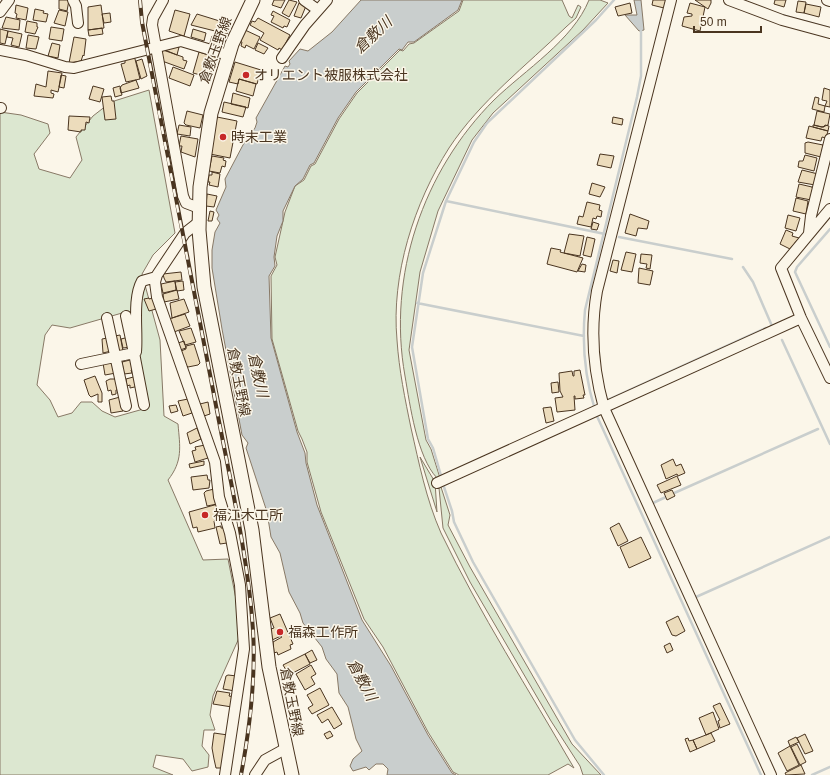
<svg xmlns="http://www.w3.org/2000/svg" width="830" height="775" font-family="Arial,'Noto Sans JP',sans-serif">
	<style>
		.green { fill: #dce7d0; stroke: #887966; fill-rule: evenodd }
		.water { fill: #c9cecd; stroke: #887966 }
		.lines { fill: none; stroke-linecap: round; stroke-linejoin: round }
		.stream { stroke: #c9cecd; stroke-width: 2.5 }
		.building { fill: #ecdcbc; stroke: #4a3520 }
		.minor-casing { stroke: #4a3520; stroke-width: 12 }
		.major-casing { stroke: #4a3520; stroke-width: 15 }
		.minor { stroke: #fbf6e9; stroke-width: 10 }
		.major { stroke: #fbf6e9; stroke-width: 13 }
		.rail-casing { stroke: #4a3520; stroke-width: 4 }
		.rail { stroke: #fbf6e9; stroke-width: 2.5; stroke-dasharray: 8; stroke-linecap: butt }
		.poi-dot { fill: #c62828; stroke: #fbf6e9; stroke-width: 1.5 }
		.labels { text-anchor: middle; stroke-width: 3; stroke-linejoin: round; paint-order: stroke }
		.street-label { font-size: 14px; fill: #4a3520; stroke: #fbf6e9 }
		.poi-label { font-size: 14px; fill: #4a3520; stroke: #fbf6e9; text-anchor: start }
		.water-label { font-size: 15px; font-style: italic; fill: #4a3520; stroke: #fbf6e9 }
	</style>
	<rect width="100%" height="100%" fill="#fbf6e9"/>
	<!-- green -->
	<path class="green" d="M463 0H562L569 16 572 18 578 5 581 7 576 18 566 27C526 66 480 101 449 148 414 203 391 275 397 340 399 370 405 399 411 428 419 463 426 499 441 533 480 614 529 690 574 768L568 764 548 775H459L453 772 428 732 383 647 364 619 321 512 307 462V452L302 439 298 431 272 339 271 276 277 265 275 257 285 212 295 186 304 180 311 166 315 164 339 119 357 93 400 50 403 51 409 44 414 43 459 11Z
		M589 0H600L608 3 583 30 493 113 472 140 438 211 420 272 409 350 426 440 431 449 440 478H437C417 457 410 405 405 376 387 276 423 171 494 100 525 70 573 40 589 0Z
		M149 90 175 233 153 255 142 274 160 340 164 416 178 424C180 447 183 461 168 480L203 560 228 559 236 599 239 638 213 696 210 715 215 730H204L202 746 209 755 208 767 192 771 183 759 156 755 153 767 173 775H0V112L21 115 48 124 50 133 34 154 39 169 70 178 82 160 76 137 93 116 111 102ZM129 311 147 408 115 417 102 411 92 402H81L72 413 58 417 50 400 37 385 45 335 52 325 70 328Z
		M420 457 435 482 437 512Z
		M440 484 450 515 448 525 470 567 572 744 601 775H583L580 766 551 721 470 582 443 528 439 488Z"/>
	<!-- water -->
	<path class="water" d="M361 0H462L458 10 414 42H408L402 50 399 49 356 92 338 118 314 163 310 165 303 179 295 186 283 211V221L277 236 274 257 275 266 269 276 271 338 297 432 305 453 306 463 317 505 362 620 391 666 428 735 452 773 456 775H387L388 769 383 764H376L369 770 366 767 353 771 350 766 353 759 362 751 356 739 348 707 339 693 337 674 326 659 322 647 303 623 300 613 289 592 280 553 271 537 267 512 246 448 248 443 242 435 222 329 212 268V250L215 232 220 223 217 219 219 215 216 210 226 187 225 179 244 143 255 128 257 122 256 118 285 66 288 67 290 64 289 61 300 49 308 51 332 32Z
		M634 0H641L644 30 639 31 625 15H637Z"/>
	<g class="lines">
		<!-- stream -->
		<path class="stream" d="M778 14 830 28
			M446 201 605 234
			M830 229 797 267 795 272 830 347
			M619 237 732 259
			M743 267 753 282 772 326
			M417 303 584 336
			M782 340 830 444
			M608 400 766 328
			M595 410C585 378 582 342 585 310L637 97 641 76V28
			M596 414 761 775
			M442 479 433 448 428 439 412 347 423 273 446 201 474 142 487 123 596 20 614 0
			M443 484 452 511 454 522 473 562 575 740 604 775
			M672 494 818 429
			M653 503 668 496
			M696 597 830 537
			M812 775 830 767"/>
	</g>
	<!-- building -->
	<path class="building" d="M59 0H69L67 11 59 9Z
		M274 0H285L281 8 272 5Z
		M289 0 297 2 289 17 282 13Z
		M653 0H666L664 8 652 5Z
		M695 0H711V3L708 9Z
		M775 0H786L784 7 774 4Z
		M798 1 806 2 804 13 796 12Z
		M299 3 306 6 301 18 294 16Z
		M630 3 632 13 618 16 615 7Z
		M690 3 705 7 700 31 682 26 684 17 692 16V14L687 13Z
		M806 4 821 7 819 17 804 13Z
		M16 5 28 8 26 20 16 18 17 14 15 13Z
		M101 5 104 28 88 30V7Z
		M35 9 44 11 43 13 48 14 46 22 33 20Z
		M59 10 68 12 65 26 54 23Z
		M175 10 190 14 184 36 169 31Z
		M273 11 290 20 287 27 284 26 283 28 271 22 274 16 271 15Z
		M110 13 111 22 104 23 102 14Z
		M197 14 226 23 230 25 227 34 191 25Z
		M6 17 20 20 19 30 2 28Z
		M258 18 290 35 282 50 279 48 278 50 260 40 264 33 250 25 252 21 255 22Z
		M27 21 37 23V27H38L35 34 25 32Z
		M51 27 64 29 62 41 49 39Z
		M102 28 103 34 89 36 88 30Z
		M0 29 8 31 5 44 0 43Z
		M193 29 206 33 204 41 191 37Z
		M245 30 260 37 254 49 246 45 245 48 241 46 242 42 240 41Z
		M8 31 22 34 19 47 11 45 13 38 7 37Z
		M28 35 39 37 36 49 26 48Z
		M212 36 221 39 219 46 210 43Z
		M74 37 86 39 84 56 83 55 81 61 69 63Z
		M52 43 60 45 58 58 48 56Z
		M258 43 268 48 264 54 255 50Z
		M173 45 179 47 177 55 165 50 167 47Z
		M163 50 183 57V60L187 61 184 69 162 61 161 56Z
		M199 52 218 58 213 72 210 71 208 77 193 73Z
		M134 55 140 79 126 82 121 64 125 63V58Z
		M142 59 147 76 141 79 136 61Z
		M235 62 261 70 257 84 239 79 238 84 229 82Z
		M173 67 194 75 190 86 169 78Z
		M48 71 62 73 58 92 51 90V93L54 94 53 98 34 96 36 84 46 87Z
		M61 75 66 76 64 88 59 87Z
		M239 79 256 84 253 96 236 91Z
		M136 80 139 88 121 93 120 88 122 85Z
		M93 86 104 89 100 102 89 99Z
		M120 86 122 95 115 97 113 88Z
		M824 88 830 90V107L825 106 827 101 822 100Z
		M233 93 250 98 248 108 231 104Z
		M111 96 112 101H114L116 119 105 120 102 97Z
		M815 97 819 98 818 104 825 106 824 112 812 109Z
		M224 102 246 107 243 117 222 112Z
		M187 111 203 115 200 128 186 125 184 123Z
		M817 111 830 114 828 125 822 127 814 125Z
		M69 116 90 117 89 123 86 122 85 130H81V132L68 130Z
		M217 117 237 121 230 158 210 154Z
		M613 117 623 119 622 125 612 123Z
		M179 125 191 127 190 136 177 134Z
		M813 125 822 127H824L825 125 829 126 828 131 813 127Z
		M809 126 828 131 826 138 822 137 821 141 806 138Z
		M181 136 198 139 195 157 181 152 182 146H179Z
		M808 142 823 145 821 157 805 153V143Z
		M600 154 614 156 611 168 597 165Z
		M805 155 817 158 814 171 798 167 799 161H803Z
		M212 156 224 158 223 160 226 161 225 167 222 166 220 173 209 171Z
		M802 170 818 174 815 185 798 182Z
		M212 172 220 174 218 187 209 185 210 182H208L209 175H212Z
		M592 183 605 187 600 197 589 194Z
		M799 184 812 187 813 190 811 200 796 197Z
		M207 194 217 196 214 207 206 206Z
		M796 198 808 201 806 214 793 211Z
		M587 202 600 205 599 210 602 211 601 217 597 216 596 219 593 218 591 227 577 224 579 216 583 217Z
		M210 211 214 212 212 221H208Z
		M630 214 649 221 647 229 638 228 636 236 625 233Z
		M788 215 800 218 796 231 785 228Z
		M593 222 599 224 597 230 591 229Z
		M786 230 793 233 792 236 799 238 790 249 780 244Z
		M569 234 584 236 580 256 564 253Z
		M587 237 595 239 591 257 583 255Z
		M551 248 561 250 560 252 583 258 577 272 547 264Z
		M626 252 636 254 632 272 621 270Z
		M641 254 652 255 650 269 646 268 647 264 640 263Z
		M613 260 619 261 617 273 610 271Z
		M582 264 586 265 585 272 578 271Z
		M639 268 653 271 650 285 638 283Z
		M181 272 182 280 166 282 164 278 163 274Z
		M175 281 176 290 163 293 161 284Z
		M183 281 184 290 177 291 175 282Z
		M177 290 179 299 164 302 163 294Z
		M149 298V299L153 298 156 309 149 311 144 299Z
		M184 299 189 312 172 318 170 303Z
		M185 314 190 326 174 332 169 319Z
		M191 328 196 342 185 345 179 331Z
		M120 335 123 351 118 352 115 336Z
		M129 337 131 347 123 348 121 339Z
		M107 338 111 351 103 353 102 339Z
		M184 341 186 348 180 350 178 343Z
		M194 344 200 363 198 365 188 367 184 363 181 351 186 349V346Z
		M134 359 135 369 131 370 132 373 124 374 122 362Z
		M113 361 116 373 105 375 103 363Z
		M580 370 585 395H583L584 398 575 399V396H574L575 410 557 412 555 398 563 397 560 391 559 373 572 371 573 376H574V371Z
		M95 376 102 393V402H98V394L91 397 89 395 84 380Z
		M137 376 139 386 130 388V385L127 386 126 379Z
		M110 379H117L119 389 116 390V394L112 395 111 390 108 391 106 381Z
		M558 382 559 392 552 393 551 383Z
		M120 397 123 411 111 413 109 400Z
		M188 399 192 413 183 416 178 401Z
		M208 402 210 414 204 416 200 404Z
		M176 405 178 411 171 413 169 406Z
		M551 407 554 421 546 423 543 408Z
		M197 428 201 439 190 444 187 433Z
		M205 445 208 458 195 462 192 451 196 450 195 447Z
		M673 459 676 466 681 464 685 473 678 476 677 474 666 479 661 465Z
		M204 461V465L190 468 189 464Z
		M207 475 208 480H210L209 488 193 490 191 477Z
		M677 476 681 485 661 493 657 485Z
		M214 489 217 504 207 506 204 493 206 491Z
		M672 490 675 496 667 500 664 493Z
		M218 504 221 519 214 521 215 528 198 532 197 527 193 528 189 512Z
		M619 523 628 541 618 546 610 528Z
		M221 526V528H224L227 543 220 544 216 527Z
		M641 537 651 558 629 568 620 547Z
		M280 614 293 644 290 645 291 649 278 655 277 652 274 653 273 642 282 637 281 636 272 640 271 629 274 628 270 618Z
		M678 616 685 631 676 636 672 635 666 622Z
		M670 643 673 650 667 653 664 646Z
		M312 650 317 660 310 663 305 654Z
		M305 654 310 664 289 675 283 665Z
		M311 665 316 674 311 677 315 684 305 690 296 674Z
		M228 675 237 676 235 691 223 689 226 676Z
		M320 688 329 705 312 714 308 708 313 705 307 695Z
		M217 691 230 693 229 696 234 697 232 707 213 704Z
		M720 703 730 724 720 728 718 721 720 720 713 706Z
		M332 707 342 724 334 729 328 719 322 723 317 715Z
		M713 712 719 729 706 735 699 718Z
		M330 731 333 736 327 739 324 734Z
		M214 733 228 735 223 768H216L214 759 212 748Z
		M711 733 715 741 697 749 693 740Z
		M805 734 813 751 805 754 797 738Z
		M796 737 799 742 790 746 788 741Z
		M688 738 689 741 693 740 697 749 690 752 685 739Z
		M797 744 806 762 800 765 791 747Z
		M790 746 799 765 787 771 778 753Z
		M801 765 805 774 786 775 785 773Z"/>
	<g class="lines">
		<defs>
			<path id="minor" d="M73 0 76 6 78 23
				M163 0 153 18 152 25 183 196 186 203 199 208
				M304 0 318 10
				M671 0 597 291C590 331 593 369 604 408L771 775
				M729 0 782 20 830 33
				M827 0 830 1
				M0 12 9 0
				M0 50 26 55 65 67 74 68 181 41 228 55
				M282 58 305 25 327 0
				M0 108H1
				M830 209 781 268 801 318 830 378
				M199 222 185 233 157 275 155 282 157 297 215 462 219 497 230 533 240 585 244 649 225 775
				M809 233 811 216 830 139
				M107 318 126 406
				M81 364 134 353 126 316
				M144 405 134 353 136 352C138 331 132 299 142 281L156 277
				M437 483 801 318
				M255 775 265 760 285 749"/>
			<path id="major" d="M253 0 232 44 211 113 200 187 199 230 204 287 252 530 269 667 292 775"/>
		</defs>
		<!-- minor casing -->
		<use href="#minor" class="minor-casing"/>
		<!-- major casing -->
		<use href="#major" class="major-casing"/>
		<!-- minor -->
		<use href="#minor" class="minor"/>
		<!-- major -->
		<use href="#major" class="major"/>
		<defs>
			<path id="rail" d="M140 0 142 22C165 147 190 271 214 395 228 471 248 554 253 630 256 679 250 727 241 775"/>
		</defs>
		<!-- rail casing -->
		<use href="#rail" class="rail-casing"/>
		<!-- rail -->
		<use href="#rail" class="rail"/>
	</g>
	<!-- markers -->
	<g class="poi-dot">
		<circle cx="246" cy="75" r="4"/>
		<circle cx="223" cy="137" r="4"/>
		<circle cx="205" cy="515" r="4"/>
		<circle cx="280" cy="632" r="4"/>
	</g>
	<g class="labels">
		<!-- street labels -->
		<g class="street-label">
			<text transform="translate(215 50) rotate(-70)" y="5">倉敷玉野線</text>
			<text transform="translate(239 382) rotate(79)" y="5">倉敷玉野線</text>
			<text transform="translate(292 702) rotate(79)" y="5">倉敷玉野線</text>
		</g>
		<!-- poi labels -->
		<g class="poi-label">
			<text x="254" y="80">オリエント被服株式会社</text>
			<text x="231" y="142">時末工業</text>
			<text x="213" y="520">福江木工所</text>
			<text x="288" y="637">福森工作所</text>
		</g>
		<!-- water labels -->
		<g class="water-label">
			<text transform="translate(373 35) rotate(-43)" y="5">倉敷川</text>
			<text transform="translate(258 375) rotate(78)" y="5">倉敷川</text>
			<text transform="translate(362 680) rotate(62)" y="5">倉敷川</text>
		</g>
	</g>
	<!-- scale -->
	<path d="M694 26v6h67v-6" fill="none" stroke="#4a3520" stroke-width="2"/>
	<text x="700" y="26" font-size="12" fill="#4a3520" stroke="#fbf6e9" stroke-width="3" paint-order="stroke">50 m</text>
</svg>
